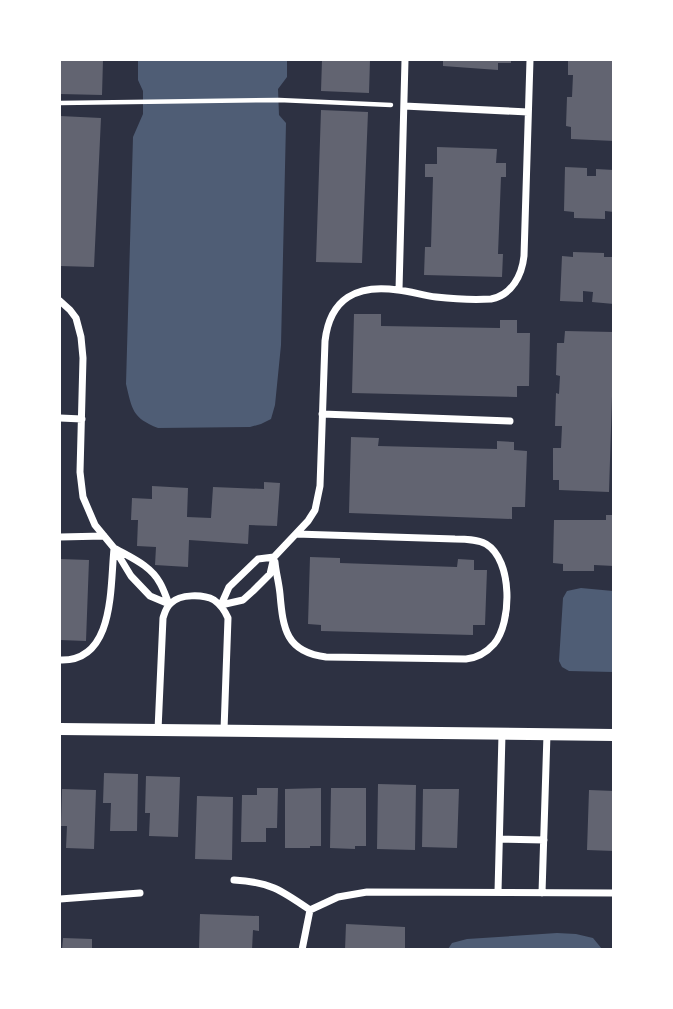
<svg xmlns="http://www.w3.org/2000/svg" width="673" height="1009" font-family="Merriweather,serif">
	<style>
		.water { fill: #4f5d75 }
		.building { fill: #626471 }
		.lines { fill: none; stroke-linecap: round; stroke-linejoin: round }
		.path { stroke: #fff; stroke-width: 4.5 }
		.minor { stroke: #fff; stroke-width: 7 }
		.tertiary { stroke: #fff; stroke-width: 12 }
	</style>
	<rect width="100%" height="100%" fill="#2d3142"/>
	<!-- water -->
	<path class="water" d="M138 60H287V77L278 89 279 115 286 123 281 345 275 405 271 419 261 424 250 427 158 428C132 418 132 409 126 384L133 137 143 114V91L138 80Z
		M581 588 613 591V672L569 671 562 667 559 661 563 598 567 591Z
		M557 933 576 934 593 938 602 949H448L452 943 467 939Z"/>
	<!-- building -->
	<path class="building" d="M60 60H103L102 95 60 94Z
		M322 60H370L369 93 321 91Z
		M443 60H511V63H498V70L443 66Z
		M568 60H614V141L571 139V127L566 126 567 97H572L573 75H568Z
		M321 110 368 112 362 263 316 262Z
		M60 116 101 118 94 267 60 266Z
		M437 147 497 149 496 163H506V177H501L498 254H503L502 277 424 275 425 247H431L433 177H425V164H437Z
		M565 167 587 168V176H596V169L614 170V212L605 211V219L574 218V212L564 211Z
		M573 252 604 253V257H614V304L592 302 593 292 583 291V302L560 301 562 256 573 257Z
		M354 314H381V326L500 328V320H517V333H530L529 386H517V397L352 393Z
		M565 331 614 332 609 492 559 490V480H553V448H561L562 426H555L556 393 559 394 560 376 556 375 557 343H564Z
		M351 437 379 438 378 446 497 449V441L514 442V450L527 451 525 507H512V519L349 513Z
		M264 482 280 483 277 526 249 525 248 544 189 540 188 567 155 565 156 547 137 546 138 520H131L132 498 152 499V486L188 488 187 517 211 518 213 487 264 489Z
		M606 515H614V566L594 565V571H563V564L553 563 554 520H606Z
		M310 557 340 558V563L457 567 458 559 474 560V570H487L485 625H473V635L321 631V625L308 624Z
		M60 559 89 560 86 641 60 640Z
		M104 773 138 774 137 831H110L111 803H103Z
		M146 776 180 777 178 837 149 836 150 813H145Z
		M378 784 416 785 415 850 377 849Z
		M257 788H278L277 828H266V842H241L242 795H257Z
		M321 788V846H310V848H285V789Z
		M331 788H366V846H355V849L330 848Z
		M62 789 96 790 94 849 66 848 67 826H61Z
		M423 789H459L457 848 422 847Z
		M589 790 614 791V851L587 850Z
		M197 796 233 797 232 860 195 859Z
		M200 914 259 916V931L253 930 252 950H199Z
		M346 924 405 927V950H345Z
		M63 938 92 939V950H62Z"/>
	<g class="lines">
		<!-- path -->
		<path class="path" d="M60 103 279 100 391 105"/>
		<!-- minor -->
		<path class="minor" d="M404 106 528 112
			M399 290 405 60
			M60 301 70 310 76 318 81 337 83 358 80 472 83 497 95 525 114 548 131 576 150 596 169 604
			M322 414 510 421
			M60 418 82 419
			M60 537 104 536
			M116 549C132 558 151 566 160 583 164 590 166 597 169 604
			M275 562C276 573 279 583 280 594 283 629 286 652 326 657L466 659C477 658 486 653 494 644 512 623 513 560 486 544 477 539 465 539 455 539L296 534
			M221 605 243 600 253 591 270 574 274 557 308 521 315 510 320 486 325 341C330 298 357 284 398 290 411 291 424 296 436 297 454 299 473 300 491 299 512 295 522 275 524 256L530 60
			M221 605 229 587 258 559 274 557
			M60 660C115 662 110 587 114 549
			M158 730 163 618C165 612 166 607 171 603 180 594 203 594 214 600 221 605 225 611 228 618L224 730
			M500 839 544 840
			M234 880C270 882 281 890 310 910L338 897 367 892 614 893
			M498 892 502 734
			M542 893 547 734
			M60 899 140 893
			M302 950 310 910"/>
		<!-- tertiary -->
		<path class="tertiary" d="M60 729 614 735"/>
	</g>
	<!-- border -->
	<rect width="673" height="1009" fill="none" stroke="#ffffff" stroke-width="122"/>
</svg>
